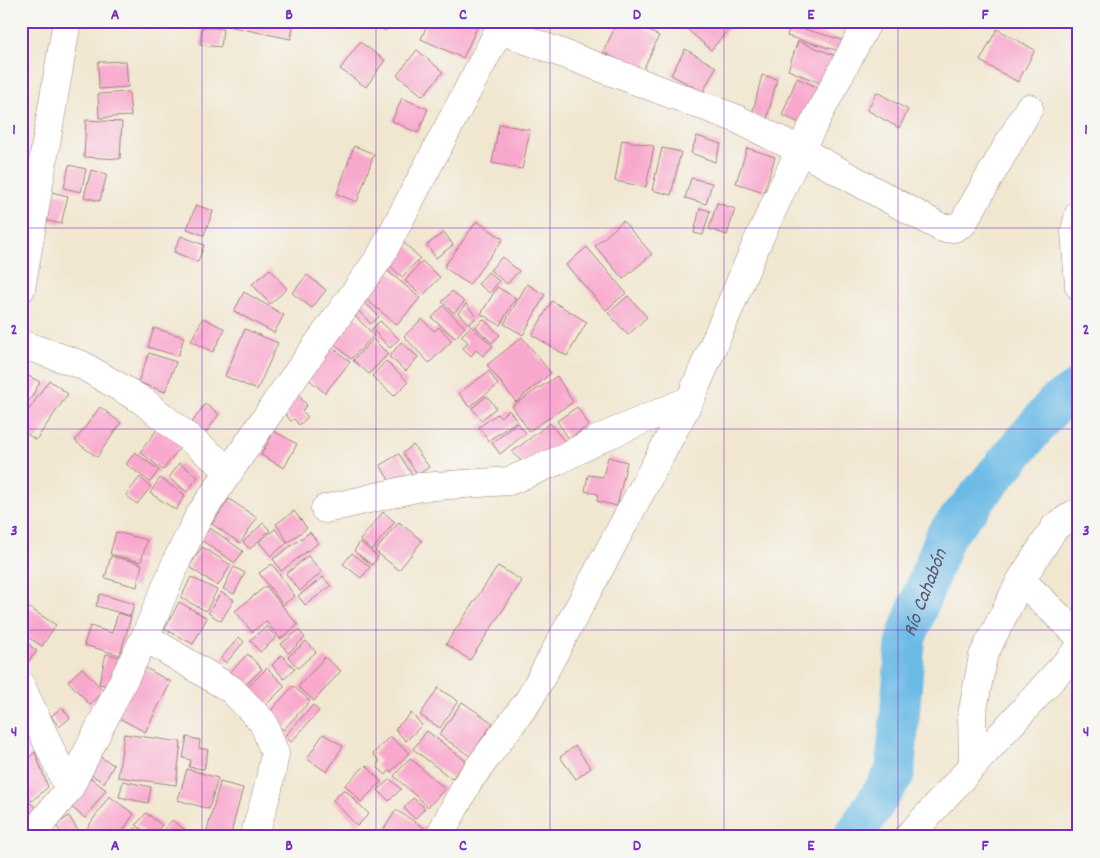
<svg xmlns="http://www.w3.org/2000/svg" width="1100" height="858" font-family="Dekko,sans-serif">
	<style>
		.lines { fill: none; stroke-linecap: round; stroke-linejoin: round }
		.river { stroke: #6bbae6; stroke-width: 40 }
		.building { fill: #f9a8cd }
		.minor-casing { stroke: #9e837e; stroke-width: 29 }
		.minor { stroke: #fff; stroke-width: 28 }
		.grid { fill: none; stroke: #7b2cbf; stroke-width: 1; stroke-opacity: 0.55 }
		.labels { text-anchor: middle; stroke-width: 4; stroke-linejoin: round; paint-order: stroke }
		.water-label { font-size: 20px; font-style: italic; fill: #56556c; stroke: #f6f6f2 }
		.neatline { fill: none; stroke: #7b2cbf; stroke-width: 2 }
		.grid-label { font-size: 16px; text-anchor: middle; font-weight: bold; fill: #7b2cbf }
	</style>
	<rect width="100%" height="100%" fill="#f6f6f2"/>
	<filter id="ink" filterUnits="userSpaceOnUse"><feTurbulence type="fractalNoise" baseFrequency=".02" numOctaves="2"/><feDisplacementMap in="SourceGraphic" scale="10" xChannelSelector="R" yChannelSelector="G"/><feConvolveMatrix kernelMatrix="1 2 1 2 8 2 1 2 1" color-interpolation-filters="sRGB"/></filter>
	<filter id="wash" filterUnits="userSpaceOnUse"><feTurbulence type="fractalNoise" baseFrequency=".0096" numOctaves="4" result="noise"/><feDisplacementMap in="SourceGraphic" scale="20" xChannelSelector="R" yChannelSelector="G"/><feGaussianBlur stdDeviation="1.12" result="paint"/><feColorMatrix in="noise" values="0 0 0 0 0 0 0 0 0 0 0 0 0 0 0 0 0 1.4 0 .05"/><feComposite in="paint" operator="in"/></filter>
	<g filter="url(#wash)">
		<rect width="100%" height="100%" fill="#f1e7d0"/>
		<g class="lines">
			<!-- river -->
			<path class="river" id="s1" d="M853 837 895 773 906 638 945 536 1055 404 1079 388"/>
		</g>
		<g id="blocks">
			<!-- building -->
			<path class="building" d="M203 21H294L291 39Z
				M371 21H392L385 31Z
				M429 21H480L463 58 421 39Z
				M565 21H575L572 26Z
				M618 21H629L659 36 642 72 603 52Z
				M681 21H725L731 26 711 50 680 23Z
				M788 21H800L799 25Z
				M790 25 846 41 843 52 787 36Z
				M202 27 223 29 221 47 200 45Z
				M997 29 1035 50 1018 82 980 61Z
				M798 41 836 56 825 85 788 70Z
				M360 42 385 60 366 87 340 69Z
				M685 49 716 67 703 92 671 75Z
				M417 50 443 72 423 96 397 75Z
				M126 61 128 87 99 89 98 62Z
				M762 75 777 79 767 119 752 115Z
				M797 78 819 88 804 125 782 115Z
				M129 92 131 116 99 118 98 94Z
				M877 92 908 110 899 128 867 110Z
				M402 98 428 109 418 133 392 121Z
				M86 120 122 122 120 159 84 157Z
				M499 124 530 130 522 169 492 163Z
				M697 136 721 144 715 162 691 153Z
				M622 140 654 146 646 187 615 181Z
				M354 146 374 154 357 202 337 194Z
				M662 148 681 152 671 195 652 190Z
				M747 148 775 157 764 192 736 183Z
				M69 165 86 169 81 192 64 188Z
				M91 170 107 174 100 201 84 197Z
				M691 178 712 183 706 204 685 198Z
				M51 192 68 196 61 224 44 220Z
				M717 203 735 209 727 235 709 229Z
				M196 205 213 211 204 235 187 229Z
				M700 208 710 211 703 235 694 233Z
				M477 221 503 239 469 285 444 267Z
				M623 221 652 254 623 279 595 246Z
				M444 232 453 245 436 258 427 245Z
				M181 236 204 245 198 262 174 252Z
				M403 242 420 258 402 277 385 261Z
				M587 247 626 293 606 310 566 265Z
				M502 257 519 271 507 284 490 270Z
				M422 261 440 277 423 296 405 281Z
				M383 267 420 298 397 325 360 294Z
				M270 269 287 289 270 304 252 284Z
				M488 272 499 281 490 293 478 284Z
				M307 275 326 290 312 308 292 293Z
				M527 284 545 295 523 335 504 324Z
				M497 287 516 298 500 325 481 314Z
				M452 291 464 302 454 313 442 302Z
				M244 292 284 315 274 333 234 311Z
				M628 296 647 317 628 335 608 313Z
				M362 299 379 317 371 324 354 306Z
				M552 301 587 322 567 356 532 335Z
				M466 304 477 317 469 324 458 313Z
				M443 306 465 327 455 338 432 318Z
				M355 316 374 335 351 359 331 341Z
				M203 318 225 329 213 352 191 341Z
				M422 319 434 331 439 327 452 341 429 363 404 336Z
				M483 319 500 335 492 343 476 327Z
				M380 321 399 339 390 348 372 329Z
				M471 326 493 346 483 356 476 350 471 356 463 348 468 342 461 336Z
				M154 328 184 337 178 356 148 347Z
				M245 329 278 343 257 390 225 376Z
				M522 337 551 373 516 402 487 365Z
				M373 339 388 354 369 374 353 360Z
				M401 342 418 357 406 371 389 357Z
				M331 346 350 362 325 393 306 377Z
				M149 353 176 362 165 392 138 382Z
				M386 361 408 382 394 396 372 376Z
				M489 371 498 385 469 407 459 393Z
				M21 372 40 382 21 416Z
				M557 376 573 402 529 431 512 406Z
				M49 380 68 394 36 440 21 430V421Z
				M297 394 307 405 302 411 308 417 299 425 294 419 291 421 281 409Z
				M487 396 496 408 481 420 472 408Z
				M205 404 219 414 202 438 188 428Z
				M100 407 121 423 97 457 75 441Z
				M577 407 589 425 569 439 557 421Z
				M509 410 517 421 488 441 479 427 497 414 500 417Z
				M517 423 526 433 500 454 492 443Z
				M550 423 568 446 530 469 512 452Z
				M159 427 182 445 163 470 140 452Z
				M274 431 297 444 284 468 261 455Z
				M413 445 429 467 418 475 403 453Z
				M135 452 159 470 150 482 126 464Z
				M399 454 414 478 395 490 380 465Z
				M608 457 627 462 617 506 597 501 598 494 585 491 588 475 603 477Z
				M179 463 198 477 187 492 169 478Z
				M140 477 151 487 137 504 126 495Z
				M160 478 185 495 176 510 150 493Z
				M229 499 257 518 240 543 212 524Z
				M294 511 307 528 288 542 276 524Z
				M383 512 395 522 372 550 360 540Z
				M399 522 422 541 399 570 375 551Z
				M263 523 270 530 250 549 243 542Z
				M210 528 243 551 235 563 201 540Z
				M275 529 287 543 271 556 259 542Z
				M116 532 147 540 141 562 110 554Z
				M310 532 318 543 281 571 273 559Z
				M360 542 378 557 372 565 354 551Z
				M202 547 231 565 218 586 189 567Z
				M352 553 370 567 361 578 343 564Z
				M111 556 142 564 137 587 105 578Z
				M308 556 322 572 300 591 286 574Z
				M272 564 295 596 283 605 259 573Z
				M498 566 522 581 470 660 446 644Z
				M234 567 245 573 234 594 223 589Z
				M191 577 217 590 206 611 181 598Z
				M323 577 331 586 305 605 298 596Z
				M266 586 298 625 280 639 266 621 252 632 235 611Z
				M221 592 234 600 221 621 208 613Z
				M100 594 134 604 131 616 96 606Z
				M179 602 207 618 193 644 165 629Z
				M28 607 56 625 42 646 21 633V617Z
				M118 613 131 617 120 655 84 645 90 626 112 633Z
				M267 626 276 638 260 652 250 640Z
				M299 630 305 638 288 653 281 644Z
				M239 637 244 642 226 663 221 658Z
				M21 638 37 651 21 670Z
				M306 641 316 652 298 668 288 657Z
				M106 654 120 657 113 687 99 684Z
				M248 654 262 669 241 690 227 675Z
				M282 655 295 669 284 679 272 665Z
				M325 657 341 671 314 701 298 687Z
				M144 667 171 682 145 732 117 717Z
				M82 668 104 691 90 705 68 681Z
				M267 668 285 686 263 708 245 690Z
				M293 686 310 701 283 730 267 715Z
				M438 688 458 701 440 728 420 715Z
				M462 702 493 723 470 756 439 735Z
				M313 705 319 711 291 742 285 736Z
				M62 707 70 718 59 727 51 716Z
				M411 713 422 725 406 741 395 729Z
				M427 731 466 761 452 779 413 749Z
				M124 734 181 742 176 785 118 777Z
				M323 734 343 746 327 772 307 759Z
				M390 736 409 753 391 772 390 770 386 775 376 766 380 761 373 754Z
				M187 737 200 740 199 748 208 750 204 769 189 767 191 760 183 758Z
				M575 746 591 768 576 779 560 757Z
				M35 752 48 787 32 801 21 788V765Z
				M100 757 114 765 104 783 90 774Z
				M410 758 445 789 428 807 394 776Z
				M366 765 381 782 361 802 345 785Z
				M187 769 218 778 209 809 178 800Z
				M91 778 106 790 85 818 70 806Z
				M390 779 401 789 389 801 378 790Z
				M123 781 151 787 148 803 119 797Z
				M220 782 243 788 230 837 207 831Z
				M344 789 369 814 357 826 333 800Z
				M21 794 41 813 31 823 21 814Z
				M109 796 134 814 119 837H97L86 830Z
				M413 798 425 808 415 819 404 808Z
				M396 810 426 829 422 837H379Z
				M146 813 162 825 152 837 136 825Z
				M69 816 82 837H64L56 825Z
				M172 820 189 833 186 837H159Z
				M135 828 146 837H128Z
				M194 832 202 837H191Z"/>
		</g>
	</g>
	<g filter="url(#ink)">
		<use href="#blocks" fill-opacity="0" stroke="#9e837e" stroke-width="1"/>
		<g class="lines">
			<defs>
				<path id="minor" d="M500 30 735 118 800 150 942 228H954L963 223 1029 108
					M1079 214 1075 231 1079 286
					M21 289 67 21
					M21 344 82 365 143 401 230 471
					M325 509 420 487 509 481 557 461 603 437 690 400
					M1021 580 1079 636
					M145 637 232 690 263 722 275 754 268 789 254 837
					M21 686 69 789
					M973 765 972 715 983 656 1021 580 1055 527 1074 514 1079 515
					M30 837 69 789 145 637 178 558 199 516 275 404 380 257 504 21
					M439 837 468 782 529 700 690 400 756 245 800 150 868 21
					M908 837 1079 649"/>
			</defs>
			<!-- minor casing -->
			<use href="#minor" class="minor-casing"/>
			<!-- minor -->
			<use href="#minor" class="minor"/>
		</g>
	</g>
	<!-- grid -->
	<path class="grid" d="M202 21V837M376 21V837M550 21V837M724 21V837M898 21V837M21 228H1079M21 429H1079M21 630H1079"/>
	<g class="labels">
		<!-- water labels -->
		<g class="water-label">
			<text dy="7" stroke="none"><textPath href="#s1" startOffset="261">Río Cahabón</textPath></text>
		</g>
	</g>
	<!-- margin -->
	<rect width="1100" height="858" fill="none" stroke="#f6f6f2" stroke-width="55"/>
	<rect x="28" y="28" width="1044" height="802" class="neatline"/>
	<g class="grid-label">
		<text x="115" y="19">A</text>
		<text x="289" y="19">B</text>
		<text x="463" y="19">C</text>
		<text x="637" y="19">D</text>
		<text x="811" y="19">E</text>
		<text x="985" y="19">F</text>
		<text x="14" y="134">1</text>
		<text x="1086" y="134">1</text>
		<text x="14" y="334">2</text>
		<text x="1086" y="334">2</text>
		<text x="14" y="535">3</text>
		<text x="1086" y="535">3</text>
		<text x="14" y="736">4</text>
		<text x="1086" y="736">4</text>
		<text x="115" y="850">A</text>
		<text x="289" y="850">B</text>
		<text x="463" y="850">C</text>
		<text x="637" y="850">D</text>
		<text x="811" y="850">E</text>
		<text x="985" y="850">F</text>
	</g>
</svg>
